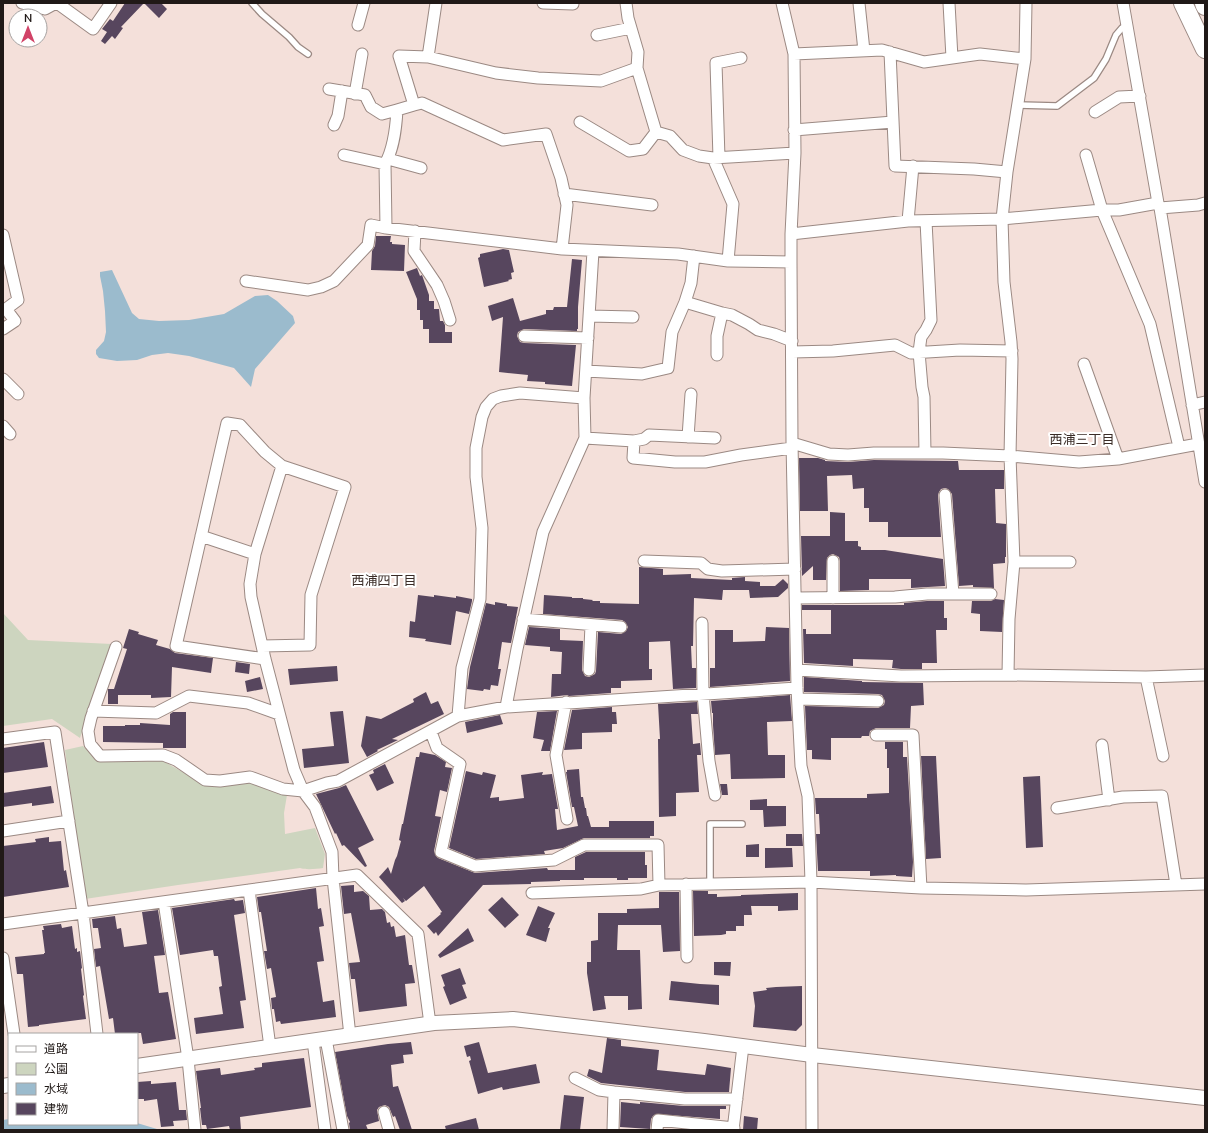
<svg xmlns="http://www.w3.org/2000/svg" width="1208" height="1133" font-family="'Nunito Sans','Noto Sans JP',sans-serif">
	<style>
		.green { fill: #cdd5bf }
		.water { fill: #9bbbcd }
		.building { fill: #57465e }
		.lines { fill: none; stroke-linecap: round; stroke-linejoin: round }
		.service-casing { stroke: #9b8983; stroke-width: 8 }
		.minor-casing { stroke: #9b8983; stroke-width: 13 }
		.tertiary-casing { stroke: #9b8983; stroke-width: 16 }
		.trunk-casing { stroke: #9b8983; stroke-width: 20 }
		.service { stroke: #fff; stroke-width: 5.5 }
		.minor { stroke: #fff; stroke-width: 11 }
		.tertiary { stroke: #fff; stroke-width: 14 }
		.trunk { stroke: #fff; stroke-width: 18 }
		.labels { text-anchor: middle; stroke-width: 4; stroke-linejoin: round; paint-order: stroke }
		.neighbourhood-label { font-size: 13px; fill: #3a2c27; stroke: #fff }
	</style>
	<rect width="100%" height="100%" fill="#f4e0da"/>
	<!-- green -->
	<path class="green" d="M3 613 28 640 112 644 80 738 52 719 3 726Z
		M83 746 98 762 163 761 202 783 250 781 287 795 284 813 285 834 315 828 325 854 323 868C317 869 305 870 300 868L178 885 85 899 65 750Z"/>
	<!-- water -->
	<path class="water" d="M112 270 132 313 139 319 159 321 189 320 224 314 255 296 268 295 277 301 293 316 295 323 255 369 251 387 234 368 189 356 168 353 152 355 137 360 117 361 99 358 96 354V350L104 341 106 332 105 311 103 291 100 276V272Z
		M9 1119V1124L137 1123 157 1129V1130H3V1120Z"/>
	<!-- building -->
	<path class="building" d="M125 3H161L167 9 159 18 144 3 121 27 123 28 115 39 112 36 105 44 101 41 107 32 102 29 110 19 113 21Z
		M376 236H391L390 242H392V244L405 245 404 271 371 270 372 251 375 246Z
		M503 249 509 250 514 272 511 273 512 279 508 280 509 281 484 287 478 258 480 257V254Z
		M572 259 582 260 578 307V329H577V331L524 329 518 332 517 336 520 342 524 343 576 345 572 386 545 384V382L527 381 528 375 499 372 503 317 492 321 488 306 513 298 520 321 546 314V310H553L554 307H567Z
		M417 268 420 276 422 275 429 295V301H434V309H439L440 321H443L445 325V332H452V343H429V329H423V320H420V310H417V299L406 272Z
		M799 458H818L825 460V461L848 462 874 460 958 461 959 470H1004V489H995L996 523 1006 524V557H1005V563L993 564 994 588 973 587V585L959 586 952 494 948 489 945 488 941 489 939 492 938 495 941 537H888V522H869V508H864V488L853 489 852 475 827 476 828 511H800Z
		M830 512 845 513V541H858V546L861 547V550H885L943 559 945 586 911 588V579H869V590L840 591V561L839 557 833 554 830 555 827 558 826 580H813V566L802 576 801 536H830Z
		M639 567 663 569V575L691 574V578L732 580V578L745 577V581L760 582V586H775L783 579 788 584V588L778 597 750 598 749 590H723L722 600 694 598 693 646H691L692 668H696V688L673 689 670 641 649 642V669H652V680L621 681V688H611V693L569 696 567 695 551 697 552 674H561L562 652 550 651V647L525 645 529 627 560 629V640L583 641 582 670 585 676 589 677 595 674 596 671 598 632 621 634 626 631 628 627 625 622 622 620 543 614 544 595 572 597V598H583V599L593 600 592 601H600V603L639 604Z
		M418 595 434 597V595L456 598V596L472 599V601L469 614 456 611 451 645 425 641 426 639 409 637 410 621 415 622Z
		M995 599 1004 600 1002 632 980 631V614L971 613 972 601H991Z
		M927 601H944V618H947V630H936L937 663H922V669H901L892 668 893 660 853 659V666L804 663 803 629H806V634H831V610H802V605H904V603Z
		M495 602 507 604V606L518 607 511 643 502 642 498 669H501L498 686 491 685 490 690 484 689 483 691 467 689 470 667 486 603 495 605Z
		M766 627 789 628 790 681 710 687V668H715V630H733V642L765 641Z
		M129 629 139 632 138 634 158 640 156 645 170 649 175 653 213 658 211 673 172 667 171 697 151 698V695H118V704H108V689H114L127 649 123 648Z
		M236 662 250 664 249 674 235 672Z
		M337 666 338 681 290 685 288 669Z
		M260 677 263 689 247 692 245 681Z
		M804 677 862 681V682L923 683 924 705 911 706 910 728H876L870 731 869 736H862L861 738H831V760L812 759V750H807L805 706 878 708 884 705 885 701 882 695 878 694 804 692Z
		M426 692 431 704 438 701 444 714 392 739 398 740 377 750 378 751 367 757 361 746 366 716 381 719 414 702 413 699Z
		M790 695 792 721 767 722 768 755H785V778L731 779 730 754 715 755 713 725V713H712L711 701Z
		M697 702 698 714H691L693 744 700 743 701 755H697L699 792 676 793V816L659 817 658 739H660L658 704Z
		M612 707V712H616L617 724H612V732L582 733V749L564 750 572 710Z
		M343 711 349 763 304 768 302 749 334 746 330 712Z
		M557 711 550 751H541L544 740 533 738 537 712Z
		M173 712H186V748H163V743L103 742V726H125V725H140V723L170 725V714Z
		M500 715 503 724 467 733 465 722Z
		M44 742 48 767 3 773V748Z
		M885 742H903V757H907L913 862 912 877 896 876V875L870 876V871H818L816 834H820L819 814H816L815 798H867V794L889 793V768H887V749H885Z
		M420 752 435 755 446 762 445 767 452 768 447 792 440 790 435 816 441 817 434 851 436 856 438 858 475 873 547 868 548 870H575V857L586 852H645V865H647V878H628V880H617V878H584V880H560V881L531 882V884L483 885 438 936 436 932 434 934 427 926 441 914 440 913 442 912 424 886 406 901 403 898 405 901 402 903 379 877 388 867 391 874 395 860 397 856 401 841 399 840 402 824H403L416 757H419Z
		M921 756H936L941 858 926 859Z
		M385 764 394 783 377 791 369 775 374 773 373 770Z
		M579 769 581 797H583L585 808H586L587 816H588L591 827H609V821H654V836H650V838H584L563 848 544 851 545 854 476 859 449 848 466 771 482 775 483 772 496 775 490 798 499 797V801L524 798 521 775 543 772 542 775 552 774 558 809H555L557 830 578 826 574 807H572L566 772H567V770Z
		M1040 776 1043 847 1026 848 1023 777Z
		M720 784H727L728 795H722Z
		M346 785 374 840 358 848 367 866 365 867 344 845 342 846 336 833 335 834 316 794 339 788Z
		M51 786 54 803 32 806V803L3 807V793Z
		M767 799V806H786V826L764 827 763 810H750V800Z
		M786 834H802L803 846H786Z
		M49 837V842L61 841 64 871 66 870 69 887 3 897V846L36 842 35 839Z
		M759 844V857H746V845Z
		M765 848H792L793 867 765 868Z
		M354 885V892L363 891 369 896 370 910 382 909 385 912 387 923 390 922 391 927 394 926 396 937 405 935 409 965H412L415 983 405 984 407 1006 359 1012 355 979H351L349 963 360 962 351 913 344 914 341 886Z
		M316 888 318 909 321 908 324 926 319 927 324 961 317 962 323 1002 334 1000 336 1017 281 1024 280 1021 276 1022 274 1009H272L271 998 276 997 271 968 267 969 264 951H267L261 912H259L257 897Z
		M693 891H708V894H717V897L741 896V895L798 893V910L778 911V906H751L752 915H744V926H736V931H726V934L721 935 694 936Z
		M659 892H679L680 951 663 952 661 925H618L617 950H640L642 1009 628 1010V996H604L606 1009 593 1011 587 973V962H591V941L598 940V913H627V909L659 908Z
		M502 897 519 915 505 928 488 910Z
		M234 899 235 901 243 900 245 913 234 915 246 1000 240 1001 244 1028 196 1034 194 1018 223 1014 219 987 222 986 218 956H214L213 950 180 955 172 908Z
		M538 906 555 913 548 928H550L546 942 526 935Z
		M158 910 165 955 154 956 159 993 168 992 176 1039 143 1044 141 1033 115 1034 113 1018 109 1019 100 966 96 967 94 949 101 948 98 928H93L92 919 115 916 117 929 121 928 124 947 147 944 142 912Z
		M61 924 62 928 72 926 75 949 77 948V952L80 951 82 968 81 969 84 995 83 996 86 1019 39 1025V1026L28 1027 23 974H17L15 957 44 954V953H45L42 930H44L43 926Z
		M468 928 474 941 440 958 438 955Z
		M714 962H731L730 976 714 975Z
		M460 968 466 984 462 985 467 998 450 1005 443 987 445 986 441 975Z
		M671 981 700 984 719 985V1005L669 1000Z
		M802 986V1025L796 1031 753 1027 755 1006 753 992 767 990 766 988 776 987Z
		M607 1038 621 1040V1046L659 1050 657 1070 705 1075 707 1064 731 1068 729 1092H685L601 1083 587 1076 589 1069 602 1073Z
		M411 1042 413 1054 403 1055 404 1063 391 1065 393 1087 398 1086 412 1130H400L395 1116 393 1117 389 1107 385 1105 379 1107 377 1110 379 1121 366 1125 368 1130H350L349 1123 350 1122 347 1116 335 1052 388 1044Z
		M479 1042 488 1073 536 1064 540 1083 503 1090 502 1087 478 1094 469 1061 471 1060 470 1056 467 1057 464 1046Z
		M304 1058 311 1107 240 1117 241 1130H230L229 1126 207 1129 206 1125H202L200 1108H201L196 1071 220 1068 221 1075 255 1070 254 1068 262 1067V1063Z
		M151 1081V1084L176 1082 179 1110H186L187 1120 173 1121 174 1126 161 1127 157 1099 144 1101V1099H137V1082Z
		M564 1095 584 1097 580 1130H560Z
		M621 1102 640 1104V1102L684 1106H726V1109H720V1119L656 1114 653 1116 651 1119 650 1129 620 1127Z
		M744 1116 758 1118 757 1130H743Z
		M476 1118 479 1130H446L445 1126Z"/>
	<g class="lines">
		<defs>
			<path id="service" d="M252 3 262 14 289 37 298 47 308 54
				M1018 105 1057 106 1094 78 1106 59 1116 35 1122 28 1127 25
				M710 884V824H742"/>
			<path id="minor" d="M22 3 45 9 56 3
				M57 3 93 29 111 3
				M543 3 573 4V3
				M626 3 628 18 638 52 637 68
				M782 3 794 54 795 153 791 234V262L792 443 797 688 801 766 808 796 811 882 812 1130
				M859 3 864 51
				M949 3 952 58
				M1123 3 1158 203 1160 208 1205 482
				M358 25 364 3
				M597 35 631 28
				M890 52 895 166 974 169 1007 172
				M794 54 882 50 924 62 980 54 1025 59
				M428 57 436 3
				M329 89 365 95 371 107 382 114 397 110
				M355 94 362 54
				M1095 112 1119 97 1140 96
				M580 122 629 151 643 149 656 132
				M334 125 338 116 342 91
				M794 130 893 122
				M344 155 385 164
				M1086 155 1102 210 1150 324 1179 447
				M713 158 733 204 728 261
				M719 158 716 63 741 58
				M388 159 421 168
				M564 194 652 205
				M1160 208 1198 205 1205 203
				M908 221 913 166
				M386 228 385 164C394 148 396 128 397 110L414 105
				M415 231 414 251 437 285 444 301 450 320
				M791 234 908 221 1002 219 1102 210H1119L1158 203
				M3 235 18 300 6 309 15 321 3 329
				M562 249 567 205 561 178 546 134 503 140 422 103 414 105 399 56 428 57 496 73 538 78 601 81 637 68 656 132 670 136 683 150 699 156 713 158 795 153
				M246 281 308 290 321 287 334 281 368 245 371 225 386 228 562 249 678 254 728 261 791 262
				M685 302 722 313
				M589 316 633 317
				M524 336 588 338
				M792 352 833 351 895 345 911 353 960 350 1012 351
				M717 355V336L722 313 732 315 749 324 758 330 774 334 792 341
				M1084 364 1118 459
				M586 371 642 374 668 368 672 332 685 302 691 283 694 256
				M3 379 18 394
				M1192 405 1205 402
				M3 426 10 434
				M688 437 691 394
				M585 438 634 441 633 458 675 462H705L741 455 792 448
				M634 441 644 439 649 435 715 438
				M792 443 829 454 848 455 874 453H943L1010 456 1079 462 1118 459 1198 444
				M925 453 924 397 922 387 919 352 921 337 926 330 931 320 926 221
				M945 495 953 594
				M201 536 255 554
				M644 561 701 563 708 569 722 571 795 569
				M1014 562H1070
				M796 598 895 597 927 594H991
				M833 598V561
				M523 619 621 627
				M702 623 703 694 709 761 715 795
				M262 646 310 645 311 595 345 487 282 466 265 452 240 425 227 423 176 646 265 659
				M116 647 91 718 88 731 90 744 100 756 163 755 176 760 205 780 220 781 250 777 283 789 303 791 294 770 265 659 251 597 250 584 255 554 282 466
				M589 670 591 625
				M797 670 901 676 1008 675 1146 677 1205 675
				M1008 675 1009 619 1014 562 1010 456 1012 359 1011 342 1004 282 1002 219 1007 172 1025 59 1026 3
				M1146 677 1163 756
				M798 699 878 701
				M566 702 556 755 567 819
				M506 707 517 649 543 532 585 438 584 398
				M93 711 156 713 189 696 248 703 279 714
				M458 716 462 668 480 599 482 528 476 477V448L482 417 486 407 493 399 501 396 520 393 584 398 593 251
				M431 732 437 748 460 764 441 852 475 866 554 860 584 845H658L659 885
				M876 735H913L921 888
				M3 739 55 732 83 913 97 1034
				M1102 745 1109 800
				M1057 808 1123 797 1162 796 1176 885
				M3 831 69 821
				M686 884 687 957
				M249 890 270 1047
				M532 893 641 889 659 885 811 882 921 888 1026 890 1205 884
				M164 902 188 1059 195 1130
				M3 924 357 875 418 934 430 1024
				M3 958 14 1034
				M350 1036 333 878 332 852 315 807 303 791 327 783 338 781 458 716 506 707 797 688
				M326 1039 343 1130
				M313 1041 325 1130
				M575 1078 599 1090 614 1092 685 1099H737
				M384 1112 389 1130
				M613 1130 614 1092
				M657 1130 658 1120 734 1128
				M733 1130 743 1046"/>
			<path id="tertiary" d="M137 1066 434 1023 513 1019 704 1041 812 1055 1205 1098
				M3 1086 9 1085"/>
			<path id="trunk" d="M1183 3 1205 49
				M1204 3 1205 6"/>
		</defs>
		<!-- service casing -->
		<use href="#service" class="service-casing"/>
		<!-- minor casing -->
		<use href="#minor" class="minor-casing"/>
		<!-- tertiary casing -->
		<use href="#tertiary" class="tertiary-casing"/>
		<!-- trunk casing -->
		<use href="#trunk" class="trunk-casing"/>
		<!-- service -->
		<use href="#service" class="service"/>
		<!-- minor -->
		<use href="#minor" class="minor"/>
		<!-- tertiary -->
		<use href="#tertiary" class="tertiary"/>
		<!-- trunk -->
		<use href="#trunk" class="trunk"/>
	</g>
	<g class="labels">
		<!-- neighbourhood labels -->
		<g class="neighbourhood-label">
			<text x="1082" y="444">西浦三丁目</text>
			<text x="384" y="585">西浦四丁目</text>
		</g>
	</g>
	<!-- border -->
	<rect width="1208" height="1133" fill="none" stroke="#201917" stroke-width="8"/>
	<!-- legend -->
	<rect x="8" y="1033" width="130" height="92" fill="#ffffff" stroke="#a6a3a2"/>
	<rect x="16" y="1046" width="20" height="6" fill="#ffffff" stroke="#a6a3a2"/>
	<text x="44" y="1053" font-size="12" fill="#201917">道路</text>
	<rect x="16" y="1063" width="20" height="12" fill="#cdd5bf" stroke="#a6a3a2"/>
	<text x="44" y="1073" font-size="12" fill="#201917">公園</text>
	<rect x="16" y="1083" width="20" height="12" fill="#9bbbcd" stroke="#a6a3a2"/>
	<text x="44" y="1093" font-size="12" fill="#201917">水域</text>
	<rect x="16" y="1103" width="20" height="12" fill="#57465e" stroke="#a6a3a2"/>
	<text x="44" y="1113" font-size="12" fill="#201917">建物</text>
	<!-- north arrow -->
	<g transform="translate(28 28)"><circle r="19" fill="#ffffff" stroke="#a6a3a2"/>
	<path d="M0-3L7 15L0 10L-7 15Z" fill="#d14267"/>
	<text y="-6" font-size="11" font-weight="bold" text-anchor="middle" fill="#201917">N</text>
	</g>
</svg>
